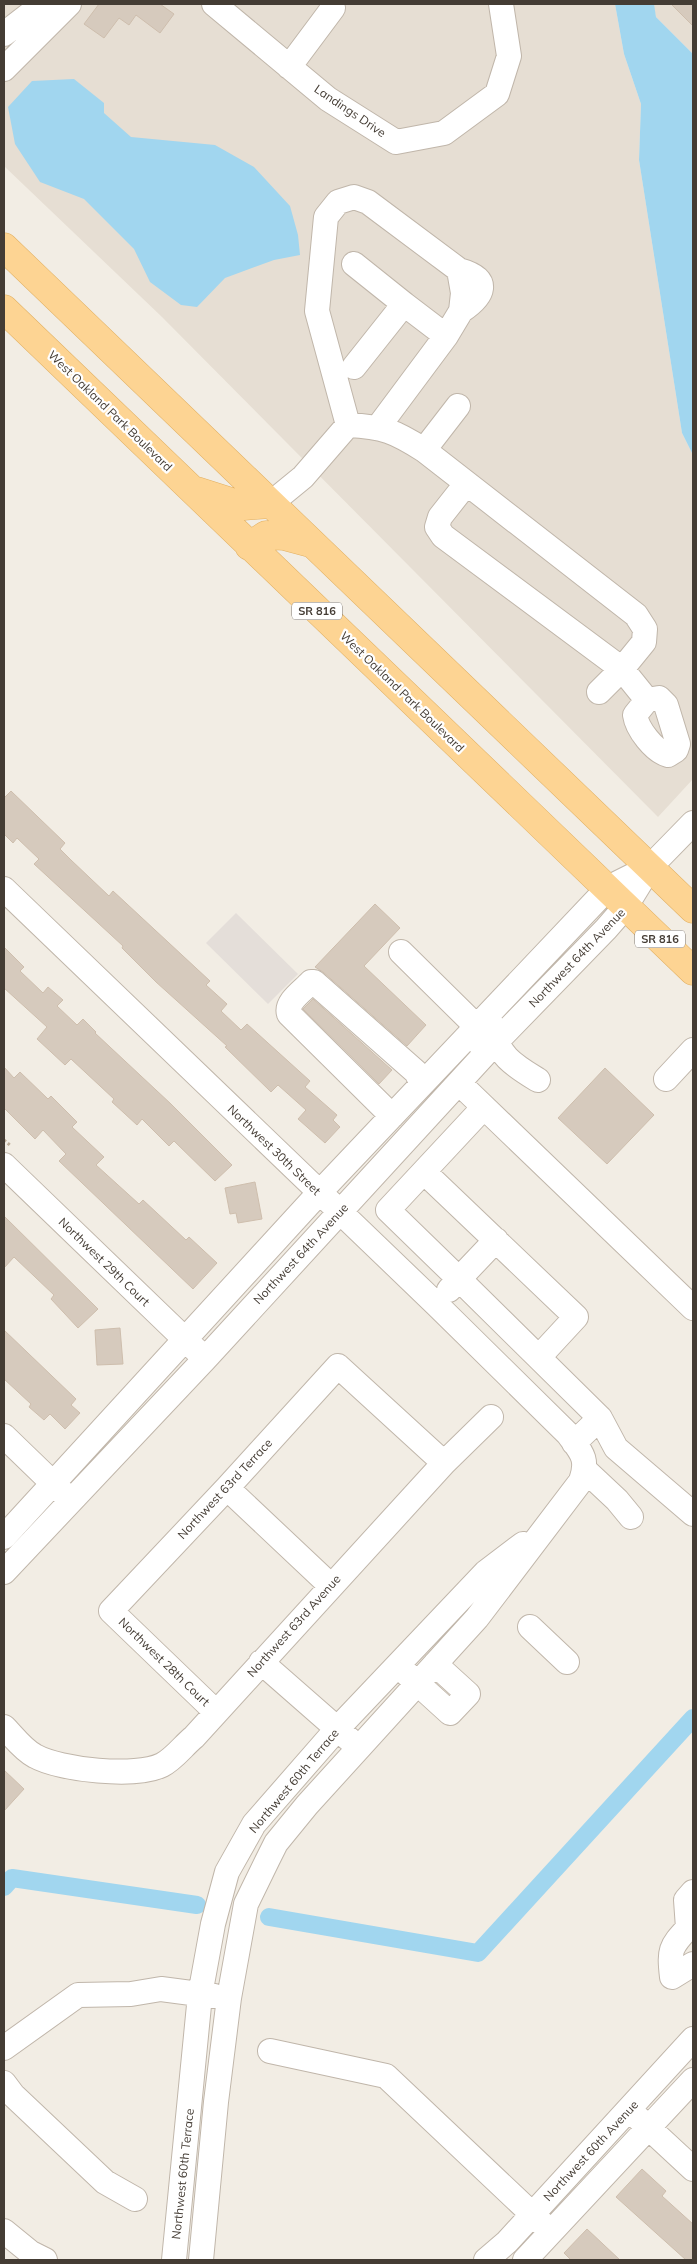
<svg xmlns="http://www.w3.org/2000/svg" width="697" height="2264" font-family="Mulish,sans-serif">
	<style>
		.residential { fill: #e6ded3 }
		.industrial { fill: #e4ded9 }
		.water { fill: #a1d6ef }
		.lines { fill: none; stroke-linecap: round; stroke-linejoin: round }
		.canal { stroke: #a1d6ef; stroke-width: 18 }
		.building { fill: #d6cabd; stroke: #cebead }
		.minor-casing { stroke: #c0b6aa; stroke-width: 26 }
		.major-casing { stroke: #e1b063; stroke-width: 29 }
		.path { stroke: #bfae99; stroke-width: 3; stroke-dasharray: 2.5 2.5; stroke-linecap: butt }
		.minor { stroke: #fff; stroke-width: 24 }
		.major { stroke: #fdd493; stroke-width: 28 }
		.labels { text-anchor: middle; stroke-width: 4.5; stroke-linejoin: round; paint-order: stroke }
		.shield { fill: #fff; stroke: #7c7671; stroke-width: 1 }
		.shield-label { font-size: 11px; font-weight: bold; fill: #443c34 }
		.street-label { font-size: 12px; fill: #443c34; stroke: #fff }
	</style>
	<rect width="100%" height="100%" fill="#f2ede4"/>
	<!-- residential -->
	<path class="residential" d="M4 4H615L624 54 641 104 639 160 682 433 693 455V779L658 817 162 317 4 166Z
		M653 4H693V54L656 17Z"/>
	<!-- industrial -->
	<path class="industrial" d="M236 913 298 974 268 1004 206 943Z"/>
	<!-- water -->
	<path class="water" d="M615 4H654L656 17 693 54V455L682 433 639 160 641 104 624 54Z
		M74 79 104 103V113L131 137 215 145 254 167 290 206 298 235 300 255 274 260 225 278 197 307 181 305 150 282 134 249 84 199 40 182 15 144 8 107 32 81Z"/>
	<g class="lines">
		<!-- canal -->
		<path class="canal" d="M4 1887 12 1878 197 1905
			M269 1917 478 1953 693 1718"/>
	</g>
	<!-- building -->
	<path class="building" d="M99 4H160L174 14 160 33 136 15 129 25 119 18 104 38 84 24Z
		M671 4H693V26Z
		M11 791 65 843 60 849 71 860 109 896 113 891 210 981 206 985 227 1004 221 1011 241 1030 247 1024 310 1081 305 1087 337 1115 333 1120 340 1127 325 1143 298 1119 306 1110 278 1085 271 1092 225 1047 227 1046 156 982 122 948 123 946 34 864 39 859 17 838 13 843 4 834V798Z
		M375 904 400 928 364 966 426 1025 407 1046 323 972 315 967Z
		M4 947 24 967 20 971 43 993 48 987 63 1000 57 1006 77 1025 83 1019 96 1032 95 1033 171 1104 232 1165 215 1181 174 1141 169 1146 142 1119 137 1125 112 1102 114 1099 71 1059 65 1065 37 1039 47 1027 4 988Z
		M313 999 392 1070 379 1084 303 1009Z
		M4 1067 14 1078 20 1072 48 1099 51 1096 77 1122 72 1127 104 1157 96 1165 139 1204 143 1200 186 1240 189 1237 217 1263 193 1289 59 1161 66 1154 43 1130 35 1139 4 1108Z
		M605 1068 654 1115 607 1164 558 1118Z
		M255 1182 262 1219 238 1223 236 1213 230 1214 225 1188Z
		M4 1216 98 1309 78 1328 51 1299 54 1295 14 1257 4 1268Z
		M120 1328 123 1364 97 1365 95 1330Z
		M4 1330 76 1399 71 1405 80 1413 65 1429 50 1414 44 1420 29 1407 31 1404 4 1379Z
		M4 1770 24 1789 4 1811Z
		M642 2169 666 2191 662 2196 693 2224V2260H686L616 2197Z
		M587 2229 620 2260H571L564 2253Z"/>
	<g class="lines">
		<defs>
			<path id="minor" d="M214 4 328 99 396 142 444 133 497 94 509 56 501 4
				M4 34 43 4
				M289 67 333 8
				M4 69 69 4
				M354 264 404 304 354 367
				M459 270C492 279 484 296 461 311
				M404 304 446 336
				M348 425 317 311 326 217 338 202 354 197 368 202 459 270 463 293 461 311 446 336 379 426
				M424 450 458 406
				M270 504 303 477 348 425C384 427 394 431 424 450L636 615 645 629 644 642 622 669 443 536 437 527 440 517 466 484
				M599 692 622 669 647 700 635 715C637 729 654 751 668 755L676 750 678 744 666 705 659 698 647 700
				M4 889 436 1304 568 1434C581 1452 589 1458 581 1481L477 1618 307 1805 276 1843 268 1859 246 1904 229 1998 216 2102 201 2260
				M401 952 477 1027 479 1043
				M495 1028C495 1055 517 1067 538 1080
				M666 1079 693 1050
				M459 1083 693 1308
				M392 1116 289 1014C285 1002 304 990 311 982H314L416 1072 422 1084
				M4 1165 196 1350
				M424 1172 576 1317 539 1357
				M496 1240 459 1279 600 1418 574 1443
				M449 1290 459 1279 388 1210 484 1107
				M600 1418 616 1448 693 1514
				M4 1436 64 1494
				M585 1470 617 1500 631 1517
				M227 1488 331 1586
				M4 1537 319 1193 608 888 650 867
				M4 1572 205 1359 497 1041 606 929 626 906 650 867 693 823
				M530 1627 567 1662
				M261 1662 350 1740
				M406 1673 450 1713 468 1694 435 1664
				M216 1712 111 1611 227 1488 338 1366 444 1463
				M4 1727C13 1736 23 1750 35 1756 60 1770 136 1778 162 1765 174 1759 184 1745 194 1737L444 1463 491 1417
				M693 1892 686 1900 688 1928C670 1947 669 1950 672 1977L693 1964
				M4 2048 78 1995 131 1994 161 1989 214 1996
				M270 2051 386 2076 550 2231
				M4 2083 13 2095 105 2182 135 2199
				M637 2117 693 2169
				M4 2231 31 2253 45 2260
				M174 2260 200 1995 213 1924 227 1872 254 1824 337 1729 486 1572 523 1544
				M486 2260 507 2242 693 2039
				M525 2260 693 2080"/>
			<path id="major" d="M4 247 693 909
				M4 309 693 971
				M197 491 244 506 270 504
				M249 546 266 535 284 536 310 543"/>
		</defs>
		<!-- minor casing -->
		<use href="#minor" class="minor-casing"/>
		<!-- major casing -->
		<use href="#major" class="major-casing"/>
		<!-- path -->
		<path class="path" d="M4 1140 11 1146"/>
		<!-- minor -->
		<use href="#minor" class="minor"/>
		<!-- major -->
		<use href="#major" class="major"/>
	</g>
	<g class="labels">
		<!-- shield labels -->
		<g class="shield">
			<rect x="292" y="602.5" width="50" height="17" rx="4"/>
			<rect x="635" y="930.5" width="50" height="17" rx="4"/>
		</g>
		<g class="shield-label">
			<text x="317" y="615">SR 816</text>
			<text x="660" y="943">SR 816</text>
		</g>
		<!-- street labels -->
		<g class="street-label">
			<text transform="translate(350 111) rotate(34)" y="4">Landings Drive</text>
			<text transform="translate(110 411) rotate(44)" y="4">West Oakland Park Boulevard</text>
			<text transform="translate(402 692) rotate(44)" y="4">West Oakland Park Boulevard</text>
			<text transform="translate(577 958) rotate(-46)" y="4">Northwest 64th Avenue</text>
			<text transform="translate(274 1150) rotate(44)" y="4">Northwest 30th Street</text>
			<text transform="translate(301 1254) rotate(-47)" y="4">Northwest 64th Avenue</text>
			<text transform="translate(104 1262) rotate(44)" y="4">Northwest 29th Court</text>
			<text transform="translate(225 1489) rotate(-47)" y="4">Northwest 63rd Terrace</text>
			<text transform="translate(294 1626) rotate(-48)" y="4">Northwest 63rd Avenue</text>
			<text transform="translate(164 1662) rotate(44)" y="4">Northwest 28th Court</text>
			<text transform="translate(294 1781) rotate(-50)" y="4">Northwest 60th Terrace</text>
			<text transform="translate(591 2151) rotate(-47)" y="4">Northwest 60th Avenue</text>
			<text transform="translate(183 2174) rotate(-84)" y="4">Northwest 60th Terrace</text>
		</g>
	</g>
	<!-- border -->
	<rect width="697" height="2264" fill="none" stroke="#443c34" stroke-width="10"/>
</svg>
